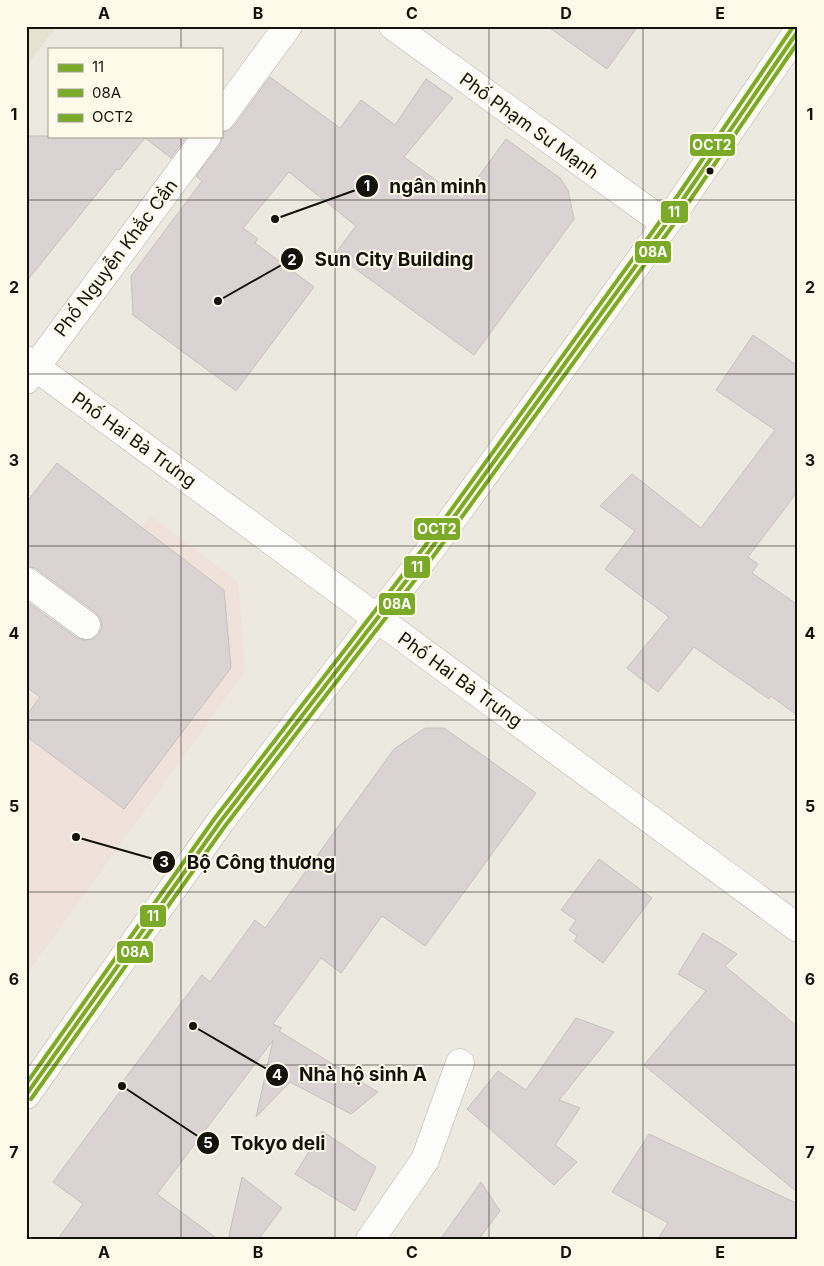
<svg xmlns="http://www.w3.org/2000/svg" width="824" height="1266" font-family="Inter,sans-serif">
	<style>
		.commercial { fill: #f0e1da }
		.built { fill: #e5e2d0 }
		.building { fill: #dbd2d3; stroke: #c6c2c0 }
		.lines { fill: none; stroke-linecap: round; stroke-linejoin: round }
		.minor-casing { stroke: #b7b6b0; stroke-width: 29 }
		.major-casing { stroke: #b7b6b0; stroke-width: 29 }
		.minor { stroke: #fcfcfa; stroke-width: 28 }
		.major { stroke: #fcfcfa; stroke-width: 28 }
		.bus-1-casing { stroke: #fdfae9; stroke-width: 8 }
		.bus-2-casing { stroke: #fdfae9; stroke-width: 8 }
		.bus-3-casing { stroke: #fdfae9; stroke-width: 8 }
		.bus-1 { stroke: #7aaa28; stroke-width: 4 }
		.bus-2 { stroke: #7aaa28; stroke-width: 4 }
		.bus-3 { stroke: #7aaa28; stroke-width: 4 }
		.grid { fill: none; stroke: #13120c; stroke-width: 1; stroke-opacity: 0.55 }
		.bus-dot { fill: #13120c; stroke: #fdfae9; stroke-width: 2 }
		.labels { text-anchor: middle; stroke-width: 4; stroke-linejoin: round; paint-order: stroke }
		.street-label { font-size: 18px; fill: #13120c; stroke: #fdfae9 }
		.leader { fill: none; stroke: #13120c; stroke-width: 2 }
		.callout-dot { fill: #13120c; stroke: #fdfae9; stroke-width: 2 }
		.mark-label { font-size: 15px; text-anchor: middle; font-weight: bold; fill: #fff }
		.callout-label { font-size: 19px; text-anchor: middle; font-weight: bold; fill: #13120c; stroke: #fdfae9; stroke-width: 4; stroke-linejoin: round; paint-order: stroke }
		.line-badge { stroke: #fdfae9; stroke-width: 2 }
		.badge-label { font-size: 14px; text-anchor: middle; font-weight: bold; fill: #fff }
		.neatline { fill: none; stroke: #13120c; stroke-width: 2 }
		.grid-label { font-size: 16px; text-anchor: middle; font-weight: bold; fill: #13120c }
	</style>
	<rect width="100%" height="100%" fill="#ebe9e0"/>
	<!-- commercial -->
	<path class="commercial" d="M151 516 238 582 245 671 26 975V691L38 700 97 622 80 608Z"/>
	<!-- built -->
	<path class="built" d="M26 26H57L26 66Z"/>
	<!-- building -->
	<path class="building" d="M547 26H638L607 69Z
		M270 77 340 128 361 100 395 125 426 79 453 98 404 157 462 199 506 139 560 178 568 190 574 219 474 355 335 254 356 226 289 172 243 228 258 239 255 243 314 287 236 391 133 315 131 276 202 181 196 176 220 145 222 138V132L228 131 234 126Z
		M26 136H187L171 158 145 138 119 170 117 169 26 282Z
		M753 335 798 366V491L748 557 758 564 752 573 798 605V716L771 696 769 699 694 647 658 692 627 668 669 617 605 569 635 531 600 506 632 474 701 528 775 430 716 390Z
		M57 463 224 590 231 668 124 809 26 736V716L40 697 26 687V601L77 638 84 640 93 639 99 634 102 626 100 618 95 612 35 568 26 566V503Z
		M425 728H444L536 793 425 946 382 916 341 973 321 958 273 1024 282 1028 279 1031 378 1092 351 1114 290 1082 256 1117 273 1040 157 1194 219 1240H57L83 1204 53 1182 121 1090 118 1088 202 975 210 982 255 920 265 928 394 749Z
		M599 859 652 898 603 963 574 941 577 936 569 930 576 920 561 910Z
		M703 933 737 954 725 966 798 1027V1193L644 1065 706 991 678 974Z
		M576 1018 614 1032 559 1100 580 1108 555 1145 577 1162 554 1185 467 1109 498 1071 526 1090Z
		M322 1131 376 1167 355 1211 295 1174Z
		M649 1134 798 1204V1240H657L668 1223 612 1192Z
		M242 1177 282 1208 258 1240H228Z
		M481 1182 500 1211 478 1240H440Z"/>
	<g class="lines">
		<defs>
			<path id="minor" d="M393 26 666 224
				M221 117 288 26
				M26 380 207 136
				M26 581 86 625
				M26 1095 220 822 430 550 666 224 798 31
				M370 1240 425 1160 460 1063"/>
			<path id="major" d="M26 360 798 928"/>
		</defs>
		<!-- minor casing -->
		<use href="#minor" class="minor-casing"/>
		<!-- major casing -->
		<use href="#major" class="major-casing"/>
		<!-- minor -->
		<use href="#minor" class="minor"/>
		<!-- major -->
		<use href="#major" class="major"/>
		<defs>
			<path id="bus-1" d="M26 1095 220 822 430 550 666 224 798 31"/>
			<path id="bus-2" d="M31 1099 225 826 435 554 671 228 798 42"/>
			<path id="bus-3" d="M26 1084 215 818 425 546 661 220 793 27"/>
		</defs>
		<!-- bus-1 casing -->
		<use href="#bus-1" class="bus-1-casing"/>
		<!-- bus-2 casing -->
		<use href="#bus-2" class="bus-2-casing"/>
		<!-- bus-3 casing -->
		<use href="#bus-3" class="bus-3-casing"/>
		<!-- bus-1 -->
		<use href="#bus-1" class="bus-1"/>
		<!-- bus-2 -->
		<use href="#bus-2" class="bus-2"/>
		<!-- bus-3 -->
		<use href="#bus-3" class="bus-3"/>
	</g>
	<!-- grid -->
	<path class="grid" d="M181 26V49M335 26V1240M489 26V1240M643 26V1240M181 136V1240M26 200H798M26 374H798M26 546H798M26 720H798M26 892H798M26 1065H798"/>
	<!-- markers -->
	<circle class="bus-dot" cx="710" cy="171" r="4.5"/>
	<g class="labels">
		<!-- street labels -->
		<g class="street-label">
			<text transform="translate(529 126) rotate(36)" y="6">Phố Phạm Sư Mạnh</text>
			<text transform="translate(116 258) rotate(-53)" y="6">Phố Nguyễn Khắc Cần</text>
			<text transform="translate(134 440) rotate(36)" y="6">Phố Hai Bà Trưng</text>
			<text transform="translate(460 680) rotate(36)" y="6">Phố Hai Bà Trưng</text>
		</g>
	</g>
	<!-- callouts -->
	<path class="leader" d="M275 219L367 186M218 301L292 259M76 837L164 862M193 1026L277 1075M122 1086L208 1143"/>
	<g class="callout-dot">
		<circle cx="275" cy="219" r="5"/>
		<circle cx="218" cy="301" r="5"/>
		<circle cx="76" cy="837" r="5"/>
		<circle cx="193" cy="1026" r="5"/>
		<circle cx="122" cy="1086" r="5"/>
		<circle cx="367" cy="186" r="12"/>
		<circle cx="292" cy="259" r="12"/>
		<circle cx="164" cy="862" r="12"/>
		<circle cx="277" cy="1075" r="12"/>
		<circle cx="208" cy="1143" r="12"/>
	</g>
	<g class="mark-label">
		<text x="367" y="191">1</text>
		<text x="292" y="265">2</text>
		<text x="164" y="867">3</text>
		<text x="277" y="1080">4</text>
		<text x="208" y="1148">5</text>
	</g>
	<g class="callout-label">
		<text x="438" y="193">ngân minh</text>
		<text x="394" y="266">Sun City Building</text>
		<text x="261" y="869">Bộ Công thương</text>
		<text x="363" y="1081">Nhà hộ sinh A</text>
		<text x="278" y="1150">Tokyo deli</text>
	</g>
	<g class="line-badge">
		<rect x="689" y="133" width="47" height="24" rx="5" fill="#7aaa28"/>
		<rect x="660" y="200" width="29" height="24" rx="5" fill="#7aaa28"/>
		<rect x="634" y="240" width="38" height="24" rx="5" fill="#7aaa28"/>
		<rect x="413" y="517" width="48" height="24" rx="5" fill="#7aaa28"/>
		<rect x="403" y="555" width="28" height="24" rx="5" fill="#7aaa28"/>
		<rect x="378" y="592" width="38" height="24" rx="5" fill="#7aaa28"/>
		<rect x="139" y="904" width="28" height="24" rx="5" fill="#7aaa28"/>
		<rect x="116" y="940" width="38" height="24" rx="5" fill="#7aaa28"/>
	</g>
	<g class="badge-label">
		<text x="712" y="150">OCT2</text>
		<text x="674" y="217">11</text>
		<text x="653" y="257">08A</text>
		<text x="437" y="534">OCT2</text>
		<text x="417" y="572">11</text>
		<text x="397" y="609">08A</text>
		<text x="153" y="921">11</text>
		<text x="135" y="957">08A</text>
	</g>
	<!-- border -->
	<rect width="824" height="1266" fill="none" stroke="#fdfae9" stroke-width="55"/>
	<!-- legend -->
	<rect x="48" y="48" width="175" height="90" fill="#fdfae9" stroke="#9f9d91"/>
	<rect x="58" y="64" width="25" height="8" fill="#7aaa28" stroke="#9f9d91"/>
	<text x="92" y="72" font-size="15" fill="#13120c">11</text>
	<rect x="58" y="89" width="25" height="8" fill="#7aaa28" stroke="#9f9d91"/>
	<text x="92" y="98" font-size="15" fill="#13120c">08A</text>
	<rect x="58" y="114" width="25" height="8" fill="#7aaa28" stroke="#9f9d91"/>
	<text x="92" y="122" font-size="15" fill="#13120c">OCT2</text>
	<rect x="28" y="28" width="768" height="1210" class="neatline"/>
	<g class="grid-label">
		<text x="104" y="19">A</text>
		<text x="258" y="19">B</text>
		<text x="412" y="19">C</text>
		<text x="566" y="19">D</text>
		<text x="720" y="19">E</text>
		<text x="14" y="120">1</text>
		<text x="810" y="120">1</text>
		<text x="14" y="293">2</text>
		<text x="810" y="293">2</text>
		<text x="14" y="466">3</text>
		<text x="810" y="466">3</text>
		<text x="14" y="639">4</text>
		<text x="810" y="639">4</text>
		<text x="14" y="812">5</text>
		<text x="810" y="812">5</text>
		<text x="14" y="985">6</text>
		<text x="810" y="985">6</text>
		<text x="14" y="1158">7</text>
		<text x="810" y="1158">7</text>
		<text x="104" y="1258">A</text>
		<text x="258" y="1258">B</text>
		<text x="412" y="1258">C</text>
		<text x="566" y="1258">D</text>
		<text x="720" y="1258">E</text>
	</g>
</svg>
